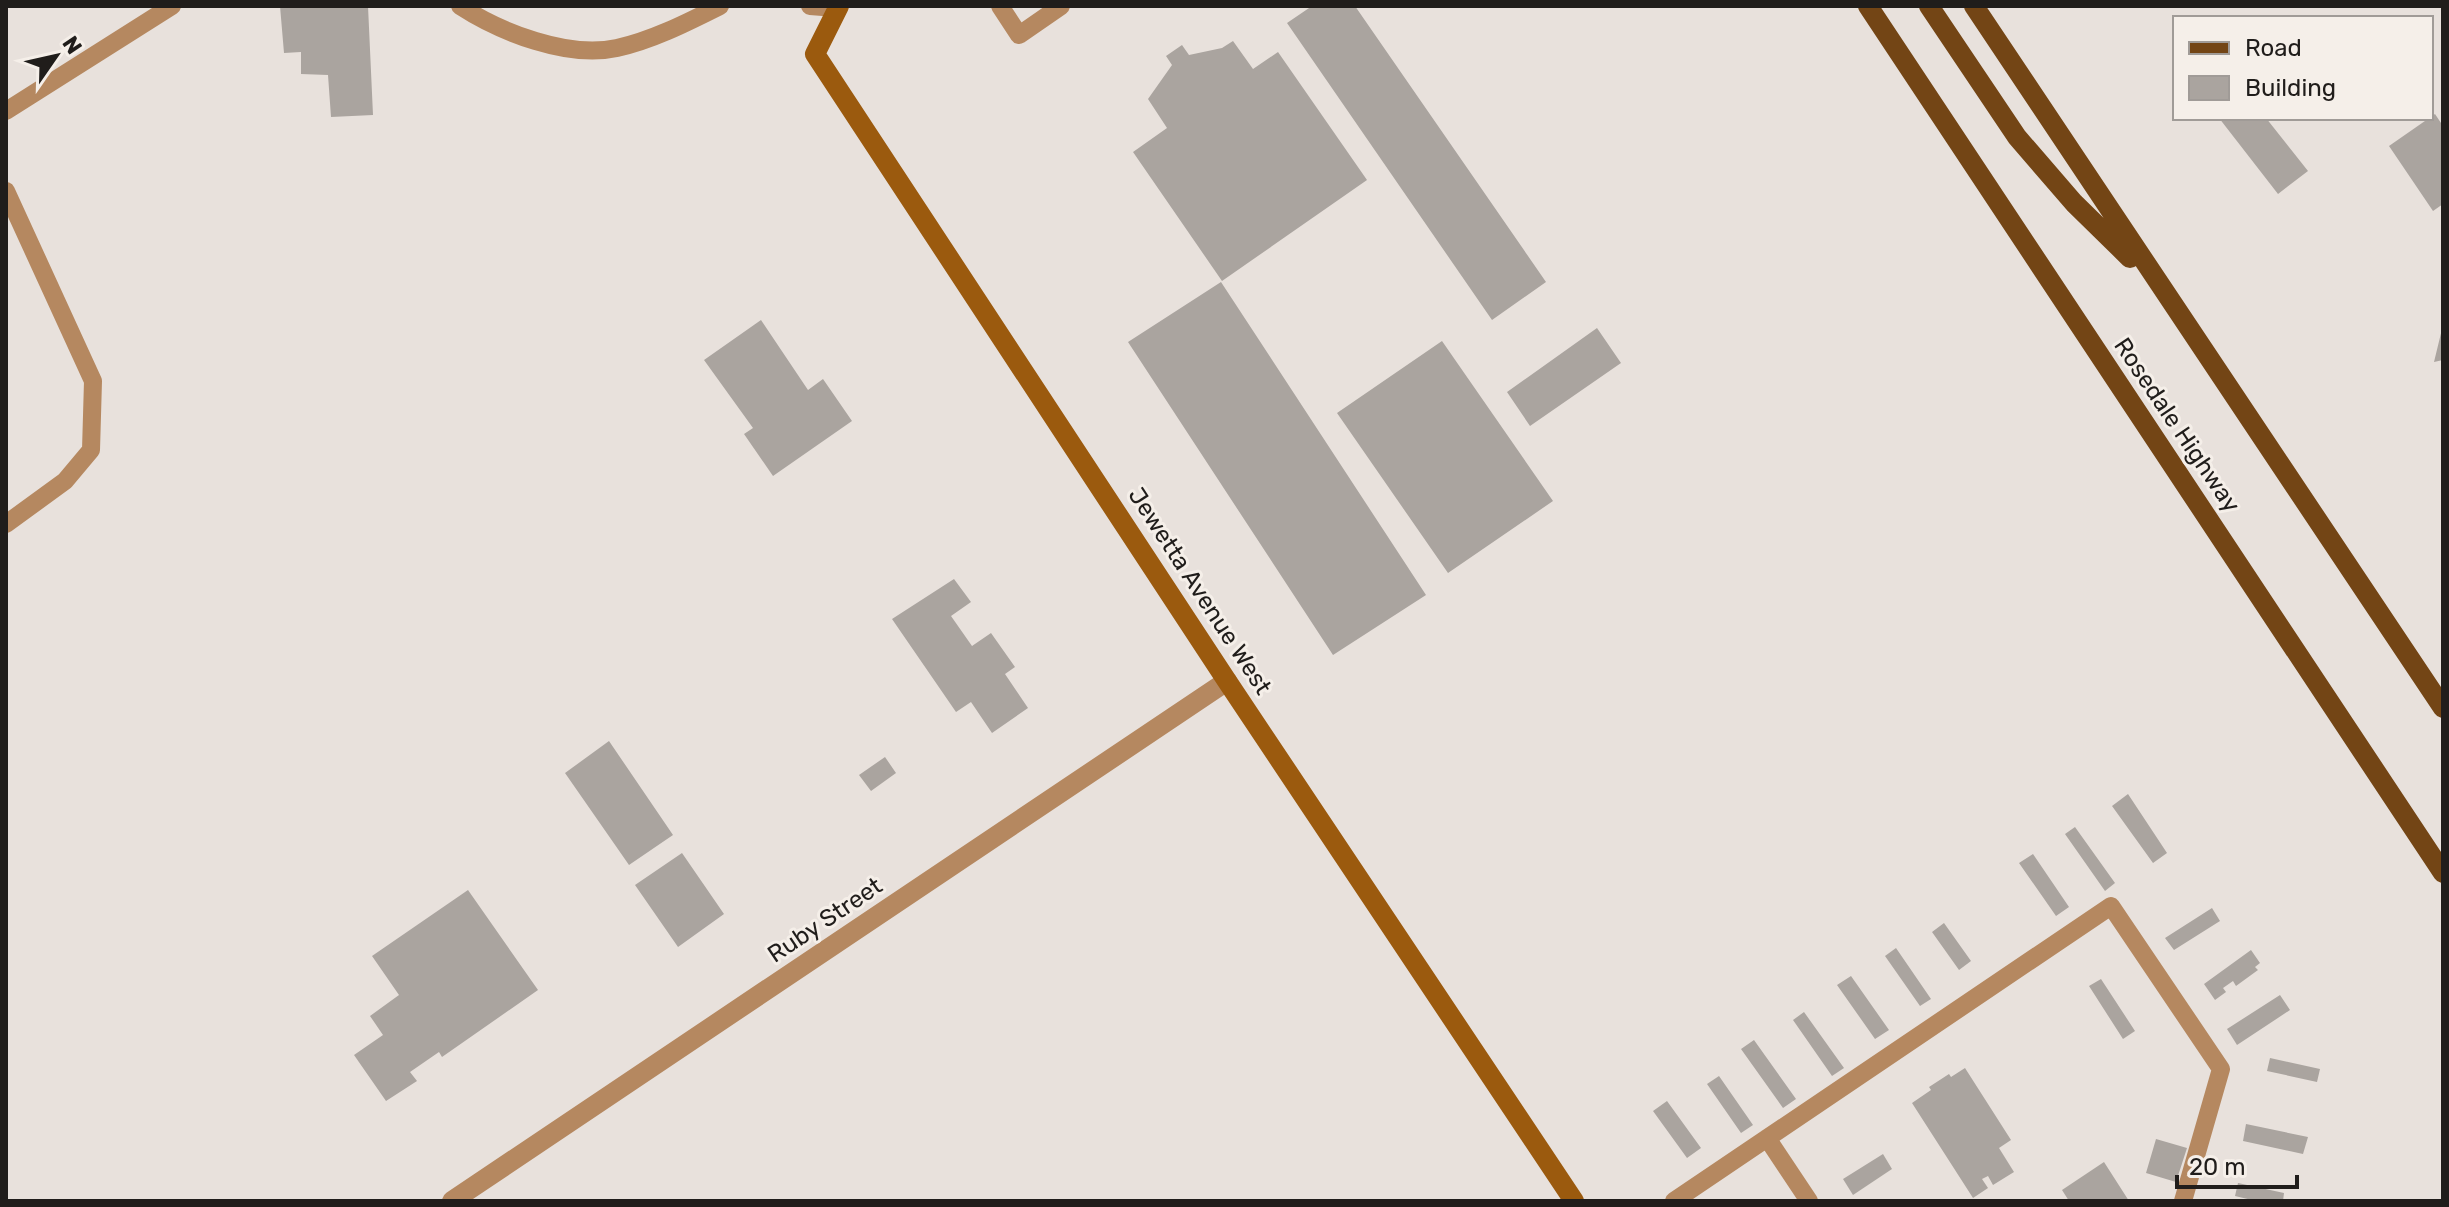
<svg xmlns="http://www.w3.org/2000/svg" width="2449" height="1207" font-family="Rubik,sans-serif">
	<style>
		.building { fill: #aaa49f }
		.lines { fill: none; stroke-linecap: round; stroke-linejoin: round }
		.lane { stroke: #b58860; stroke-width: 18 }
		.street { stroke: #b58860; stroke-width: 20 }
		.secondary { stroke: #9b5a0e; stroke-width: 20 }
		.primary { stroke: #734515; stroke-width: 20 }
		.labels { text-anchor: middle; stroke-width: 6; stroke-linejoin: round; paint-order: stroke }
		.street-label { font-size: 24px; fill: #201d1b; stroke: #f5efe9 }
	</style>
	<rect width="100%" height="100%" fill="#e8e1dc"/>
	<!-- building -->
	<path class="building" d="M280 6H368L373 115 331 117 328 75 301 74V52L284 53Z
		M1312 6H1355L1546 282 1492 320 1287 23Z
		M1233 41 1253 69 1278 52 1367 180 1222 281 1133 152 1167 128 1148 99 1172 65 1166 56 1182 45 1189 55 1222 48Z
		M2435 114 2443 126V204L2433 211 2389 146Z
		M2219 118H2266L2308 171 2278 194Z
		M1221 282 1426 595 1333 655 1128 342Z
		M761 320 808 390 823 379 852 421 773 476 744 434 753 428 704 360Z
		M1597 328 1621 363 1530 426 1507 392Z
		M2442 329 2443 360 2434 362Z
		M1442 341 1553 501 1448 573 1337 413Z
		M954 579 971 602 951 616 972 646 991 633 1015 667 1005 674 1028 708 992 733 971 702 956 712 892 619Z
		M609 741 673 835 629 865 565 773Z
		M885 757 896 773 871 791 859 775Z
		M2128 794 2167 853 2153 863 2112 806Z
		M2075 827 2115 883 2105 891 2065 834Z
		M682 853 724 914 678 947 635 885Z
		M2033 854 2069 907 2056 916 2019 863Z
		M468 890 538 990 442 1057 439 1052 410 1072 417 1081 386 1101 354 1055 383 1035 370 1016 399 995 372 956Z
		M2212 908 2220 921 2174 950 2165 938Z
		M1944 923 1971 961 1959 970 1932 932Z
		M1896 948 1931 999 1920 1006 1885 956Z
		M2251 950 2260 963 2255 967 2258 970 2236 986 2233 981 2223 988 2226 992 2215 1000 2204 984Z
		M1851 976 1889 1030 1875 1039 1837 985Z
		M2101 979 2135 1031 2123 1039 2089 986Z
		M2280 995 2290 1010 2237 1045 2227 1029Z
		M1804 1012 1844 1068 1832 1076 1793 1020Z
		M1754 1040 1796 1099 1783 1108 1741 1049Z
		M2270 1058 2320 1069 2317 1082 2267 1071Z
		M1965 1068 2011 1140 1999 1148 2014 1172 1993 1185 1988 1176 1982 1179 1988 1188 1973 1198 1912 1103 1931 1090 1929 1087 1949 1074 1951 1077Z
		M1719 1076 1753 1125 1741 1133 1707 1084Z
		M1667 1101 1701 1148 1687 1158 1653 1111Z
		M2246 1124 2308 1137 2303 1154 2243 1141Z
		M2156 1139 2187 1148 2176 1182 2146 1173Z
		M1883 1154 1892 1169 1853 1195 1843 1179Z
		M2104 1162 2129 1201H2069L2062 1190Z
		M2238 1183 2284 1193 2283 1201H2256L2235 1196Z"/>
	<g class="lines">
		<!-- lane -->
		<path class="lane" d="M460 6C500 32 568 59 617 48 653 40 688 22 720 6
			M810 6 836 8
			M1000 6 1019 35 1061 6
			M6 111 172 6
			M6 191 93 381 91 450 65 481 6 524
			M1767 1138 1809 1201
			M1674 1201 2111 906 2221 1069 2183 1201"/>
		<!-- street -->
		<path class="street" d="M452 1201 1227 681"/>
		<!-- secondary -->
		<path class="secondary" d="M839 6 815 54 1227 681 1574 1201"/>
		<!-- primary -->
		<path class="primary" d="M1868 6 2443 873
			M1929 6 2017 137 2074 203 2130 258
			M1974 6 2443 708"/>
	</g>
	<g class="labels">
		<!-- street labels -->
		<g class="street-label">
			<text transform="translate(2177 425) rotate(56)" y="8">Rosedale Highway</text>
			<text transform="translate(1200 591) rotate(57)" y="8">Jewetta Avenue West</text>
			<text transform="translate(825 920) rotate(-34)" y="8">Ruby Street</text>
		</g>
	</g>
	<!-- border -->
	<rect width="2449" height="1207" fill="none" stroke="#201d1b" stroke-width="16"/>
	<!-- legend -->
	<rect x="2173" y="16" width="260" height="104" fill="#f5efe9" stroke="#a09b97" stroke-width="2"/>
	<rect x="2189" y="42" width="40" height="12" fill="#734515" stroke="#a09b97" stroke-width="2"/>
	<text x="2245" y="56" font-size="24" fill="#201d1b">Road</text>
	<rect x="2189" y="76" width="40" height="24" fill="#aaa49f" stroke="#a09b97" stroke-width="2"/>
	<text x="2245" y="96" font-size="24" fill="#201d1b">Building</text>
	<!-- north arrow -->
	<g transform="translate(56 56) rotate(56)" stroke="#f5efe9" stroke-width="6" paint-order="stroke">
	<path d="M0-6L14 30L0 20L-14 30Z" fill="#201d1b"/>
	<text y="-12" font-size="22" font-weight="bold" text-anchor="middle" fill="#201d1b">N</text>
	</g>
	<!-- scale -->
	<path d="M2177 1175v12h120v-12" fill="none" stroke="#201d1b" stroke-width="4"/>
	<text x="2189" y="1175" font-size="24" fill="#201d1b" stroke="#f5efe9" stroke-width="6" paint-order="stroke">20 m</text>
</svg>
